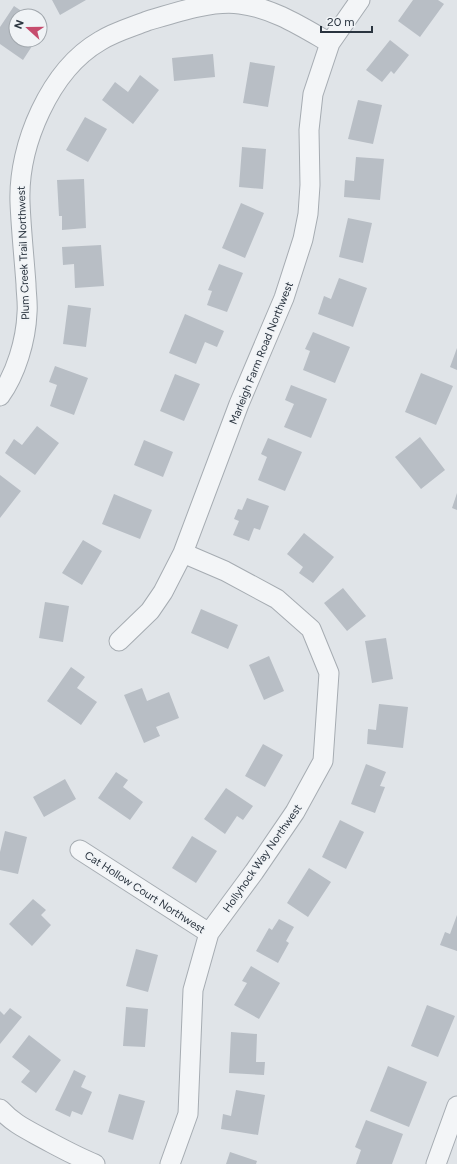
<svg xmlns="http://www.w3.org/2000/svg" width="457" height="1164" font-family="Figtree,sans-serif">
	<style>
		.building { fill: #b8bec5 }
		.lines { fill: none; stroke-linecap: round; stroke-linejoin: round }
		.minor-casing { stroke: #a6acb2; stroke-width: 21 }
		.minor { stroke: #f3f5f7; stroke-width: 19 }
		.labels { text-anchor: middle; stroke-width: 3; stroke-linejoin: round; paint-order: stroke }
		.street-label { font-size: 11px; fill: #2a343f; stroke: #f0f3f6 }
	</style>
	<rect width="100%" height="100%" fill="#e0e4e8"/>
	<!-- building -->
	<path class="building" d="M52 0H86L60 15Z
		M413 0H438L444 4 420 37 398 21Z
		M14 6 29 16H16V40H36L23 60 0 44V27Z
		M40 23 45 26 40 34Z
		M390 40 409 55 394 74 391 71 382 82 366 70Z
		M213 54 215 77 174 81 172 58Z
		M250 62 275 66 268 107 243 103Z
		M140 75 159 90 133 124 102 100 115 82 128 92Z
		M358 100 382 105 373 144 348 139Z
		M85 117 107 129 88 162 66 150Z
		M242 147 266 149 263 189 239 187Z
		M356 157 384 159 380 200 344 197 345 180 354 181Z
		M84 179 86 228 62 230V216H59L57 180Z
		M241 203 264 213 245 258 222 248Z
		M348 218 372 223 363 263 339 257Z
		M101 245 104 286 75 288 74 264 63 265 62 247Z
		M219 264 243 273 227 312 207 305 212 291 208 290Z
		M339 278 367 288 353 327 318 314 324 296 331 299Z
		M68 305 91 308 86 347 63 344Z
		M185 314 224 331 217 347 205 342 196 364 169 353Z
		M313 332 350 347 335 383 303 370 310 351 305 349Z
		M457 348V370L450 367Z
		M55 366 88 378 74 415 50 406 57 385 49 382Z
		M421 373 453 386 436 425 405 412Z
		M175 374 200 384 184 421 160 411Z
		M291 385 327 399 311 438 284 427 294 404 285 400Z
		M37 426 59 443 35 475 5 453 14 439 22 445Z
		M420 437 445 470 421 489 395 457Z
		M268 438 302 452 285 491 258 480 267 457 261 454Z
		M144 440 173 452 163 477 134 465Z
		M0 475 21 491 0 518Z
		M457 493V510L452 508Z
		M114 494 152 510 140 539 102 524Z
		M247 498 269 506 260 530 254 528 249 541 233 535 239 521 234 519 238 509 242 510Z
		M304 533 334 557 313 583 299 573 303 567 287 554Z
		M83 540 102 551 82 585 62 573Z
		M343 588 366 616 347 631 324 603Z
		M45 602 69 606 63 642 39 638Z
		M201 609 238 625 228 649 191 633Z
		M386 638 393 679 372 683 365 641Z
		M269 656 284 691 264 700 249 665Z
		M71 667 85 677 77 688 97 702 81 725 47 701Z
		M142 688 147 701 169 692 179 718 156 727 160 736 144 743 124 695Z
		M379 704 408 707 403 748 367 744 368 729 376 730Z
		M263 744 283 755 265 787 245 776Z
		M366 764 386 772 380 786 385 787 375 813 351 804Z
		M116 772 128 780 123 787 143 802 130 820 98 798Z
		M65 779 76 799 44 817 33 797Z
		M226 788 253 806 243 820 237 816 225 834 204 819Z
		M340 820 364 832 346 869 322 857Z
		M5 831 27 837 18 874 0 870V852Z
		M192 836 217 851 196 883 172 868Z
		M309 868 331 882 308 917 287 903Z
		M33 899 46 910 41 915 51 925 32 946 9 924Z
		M457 915V951L440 945 445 932 450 934Z
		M279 919 294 927 286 941 289 943 278 963 256 951 269 928 272 930Z
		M136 949 158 955 148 992 126 986Z
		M251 966 280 983 259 1019 234 1005 247 983 242 981Z
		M427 1005 455 1016 438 1057 411 1046Z
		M126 1007 148 1009 145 1047 123 1046Z
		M10 1008 22 1017 0 1044V1011L4 1015Z
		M231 1032 257 1034 256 1062H265L264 1075 229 1073Z
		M29 1035 61 1060 36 1093 21 1082 30 1071 12 1057Z
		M388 1066 427 1082 409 1127 370 1111Z
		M74 1070 86 1076 81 1087 92 1092 82 1115 72 1111 70 1117 55 1110Z
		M236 1090 265 1095 258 1135 221 1129 223 1114 231 1116Z
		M119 1094 145 1101 133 1140 108 1132Z
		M366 1120 403 1134 392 1164H356L361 1150 355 1147Z
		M230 1152 257 1161 256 1164H226Z"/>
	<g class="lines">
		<defs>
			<path id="minor" d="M0 396C16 374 26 340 27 313 28 303 26 293 26 284 24 256 21 229 20 202 18 145 50 70 100 41 114 32 132 27 147 21 174 13 212 0 240 4 273 8 302 27 330 43
				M119 641 150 611 163 592 183 553 239 404 284 298 303 239 308 214 310 185 309 130 313 94 330 43 360 0
				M80 850 209 933
				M0 1109C14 1124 26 1129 44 1139 61 1148 77 1157 95 1164
				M170 1164 188 1114 193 990 209 933 254 872 295 812 323 761 329 673 311 629 277 599 225 571 183 553
				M436 1164 457 1106"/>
		</defs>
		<!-- minor casing -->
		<use href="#minor" class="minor-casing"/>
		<!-- minor -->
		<use href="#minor" class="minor"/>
	</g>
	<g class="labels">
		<!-- street labels -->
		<g class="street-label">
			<text transform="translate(23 253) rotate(-92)" y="4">Plum Creek Trail Northwest</text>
			<text transform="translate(261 353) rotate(-68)" y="4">Marleigh Farm Road Northwest</text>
			<text transform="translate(262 858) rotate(-55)" y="4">Hollyhock Way Northwest</text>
			<text transform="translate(145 892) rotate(33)" y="4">Cat Hollow Court Northwest</text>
		</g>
	</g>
	<!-- north arrow -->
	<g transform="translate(28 28) rotate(291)"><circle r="19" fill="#f0f3f6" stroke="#a1a7ad"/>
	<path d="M0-3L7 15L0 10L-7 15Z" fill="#c64c6d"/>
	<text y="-6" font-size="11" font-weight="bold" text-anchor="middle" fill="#2a343f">N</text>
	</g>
	<!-- scale -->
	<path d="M321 26v6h51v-6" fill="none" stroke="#2a343f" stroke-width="2"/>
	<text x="327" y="26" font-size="12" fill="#2a343f" stroke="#f0f3f6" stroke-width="3" paint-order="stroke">20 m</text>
</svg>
